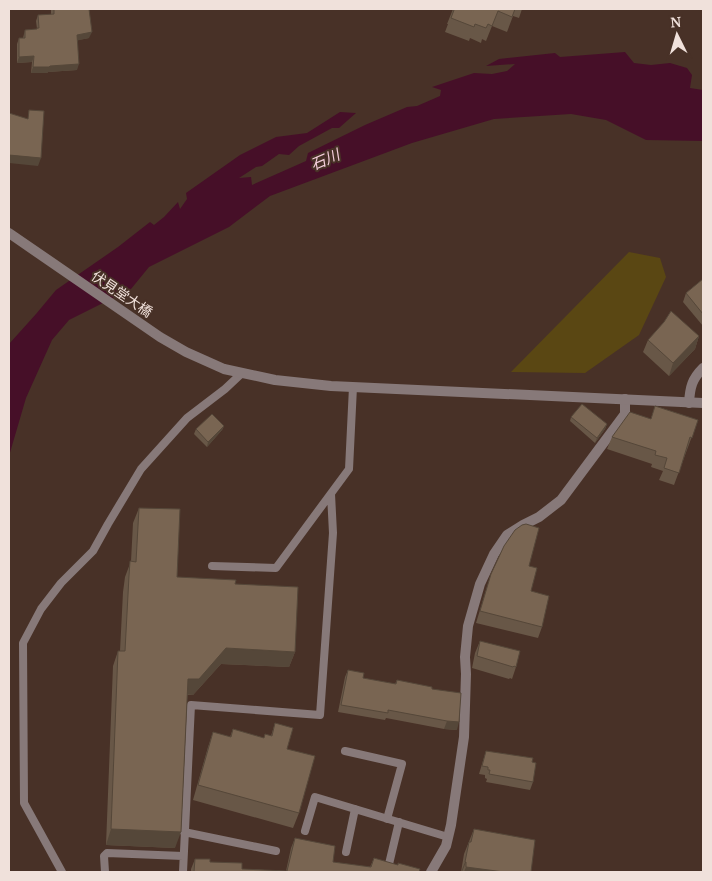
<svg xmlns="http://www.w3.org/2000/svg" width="712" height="881" font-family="'PT Serif','Noto Sans JP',serif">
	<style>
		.green { fill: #5a4713 }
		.water { fill: #460f28 }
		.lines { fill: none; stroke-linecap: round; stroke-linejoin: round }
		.service { stroke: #877979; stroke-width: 8 }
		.minor { stroke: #877979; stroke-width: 10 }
		.tertiary { stroke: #877979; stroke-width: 10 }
		.wall { fill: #685747 }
		.shaded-wall { fill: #554739 }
		.building { fill: #796552; stroke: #554739 }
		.labels { text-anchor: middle; stroke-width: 4; stroke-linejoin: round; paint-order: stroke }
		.street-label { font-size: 14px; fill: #f0e1db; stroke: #483127 }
		.water-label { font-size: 15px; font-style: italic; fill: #f6cfdc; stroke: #483127 }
	</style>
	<rect width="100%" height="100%" fill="#483127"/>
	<!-- green -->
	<path class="green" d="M629 252 660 258 666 277 639 335 585 373 511 372Z"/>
	<!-- water -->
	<path class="water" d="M625 52 634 63 651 65 670 63 687 68 692 75 690 88 703 90V141L646 140 606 120 571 114 494 119 412 143 270 196 229 227 149 267 131 289 69 320 52 340 26 398 9 456V344L36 314 56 290 118 247 150 222 154 225 164 217 178 202 180 209 187 199 186 193 240 155 276 137 307 133 340 112 356 113 339 128H332L299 146 289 155 279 154 262 166 256 167 239 178 251 177 252 185 306 161 308 153 365 125 407 107 417 106 440 96 441 90 432 87 474 73 492 74 507 71 515 64 486 66 499 59 555 53 560 57Z"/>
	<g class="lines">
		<!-- service -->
		<path class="service" d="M212 566 276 568 349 469 353 387
			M345 751 402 764 387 819
			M305 831 315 797 448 837
			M184 832 276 851
			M346 852 355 809
			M389 864 399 822
			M62 872 24 803 23 643 41 609 61 583 93 551 108 524 141 469 187 418 225 389 242 373
			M105 872 104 856 107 853 183 856
			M183 872 191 705 320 715 333 533 331 494"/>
		<!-- minor -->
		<path class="minor" d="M689 403C690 387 692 379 703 368
			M431 872 446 846 451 825 464 737 466 674 465 657 468 626 480 584 494 554 507 535 523 525 539 517 561 500 625 414V399"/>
		<!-- tertiary -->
		<path class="tertiary" d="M9 233 160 337 186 352 224 369 275 380 331 386 703 403"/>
	</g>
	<!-- wall -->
	<path class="wall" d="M51 9H89V38L78 40 77 70 48 72 47 73H31L32 62 17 63V44L19 38H23L25 30 37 29 36 21 38 15H51Z
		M453 9H522L519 18 513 16 507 32 492 26 486 41 482 39 481 43 470 38 469 41 445 32 448 24H447Z
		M703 279V326L683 302 686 293Z
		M699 336 695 349 669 376 643 352 648 340Z
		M655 406 698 420 674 485 659 480 663 471 651 467 652 464 607 449 612 437 651 419Z
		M571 417 607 424 605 429 595 443 570 421Z
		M224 426 222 430 207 447 194 434 196 429Z
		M139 508 177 577 235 584 295 652 289 667 221 664 193 695H187L175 848 106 845 113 666 118 651H120L123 592 125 577 131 561 133 523Z
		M529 566 531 591 542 627 538 638 476 623 491 574Z
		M480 641 516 667 512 679 510 678 509 679 472 668 475 653Z
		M348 670 363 678 395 684 397 680 432 689 457 730 444 729 386 718 385 720 338 712 345 677Z
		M275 723 287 749 299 813 293 828 193 800 208 747 213 732 230 737 233 729 264 738 271 736Z
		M486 751 533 782 530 790 486 782 487 779 485 778V775L479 774Z
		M474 829 531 872H461L464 854Z
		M295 838 333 862 370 867 374 858 419 872H191V869L195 859 242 869 286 871 291 848Z"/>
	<!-- shaded-wall -->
	<path class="shaded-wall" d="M92 32 89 38 75 41 77 35Z
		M34 56 32 62 17 63 19 57Z
		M79 64 77 70 48 72 47 73H31L33 67Z
		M9 155 41 158 38 166 9 163Z
		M699 336 695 349 669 376 673 363Z
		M607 424 605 429 595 443 597 438Z
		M224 426 222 430 207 447 208 442Z
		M226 648 295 652 289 667 221 664 193 695 182 694 188 679Z
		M447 721 459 722 457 730 444 729Z
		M111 829 181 832 175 848 106 845Z
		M465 862H466L462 872H461Z
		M466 867 504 872H464Z"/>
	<!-- building -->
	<path class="building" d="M54 9H89L92 32 77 35 79 64 50 66 49 67H33L34 56 19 57V38H25V30L37 29V28H39L38 15 54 14Z
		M453 9H515L512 17 498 11 492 26 488 24 486 28 475 24 474 27 451 18 454 10Z
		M29 110 44 111 41 158 9 155V113L28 119Z
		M703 279V314L686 293Z
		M671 311 699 336 673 363 648 340 664 322Z
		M582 404 607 424 597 438 571 417Z
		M655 406 698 420 692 438 690 437 679 473 664 468 667 458 655 455 656 451 612 437 630 412 651 419Z
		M212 414 224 426 208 442 196 429Z
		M139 508 180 509 177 577 236 580 235 584 298 587 295 652 226 648 199 679H188L181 832 111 829 118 651H125L129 576 130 561 136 562Z
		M526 524 539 528 529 566 537 568 531 591 549 596 542 627 480 611 491 574 504 546 515 530 522 525Z
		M480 641 520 651 516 667 514 666 513 667 477 656Z
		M348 670 364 673 363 678 396 684 397 680 432 687V689L461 693 459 722 447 721 388 710V713L341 705Z
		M275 723 293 728 287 749 315 756 299 813 198 785 213 732 231 737 233 729 264 738 265 734 272 736Z
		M486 751 533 758 532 762 536 763 533 782 489 774 490 770H488V767L482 766Z
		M474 829 535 840 531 872H504L466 867V862H465L469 842H471Z
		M295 838 335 846 333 862 371 867 374 858 398 865V863L420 869 419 872H194L195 859H210V862L242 863V869L287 871Z"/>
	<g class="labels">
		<!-- street labels -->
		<g class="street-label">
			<text transform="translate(122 294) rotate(34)" y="5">伏見堂大橋</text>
		</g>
		<!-- water labels -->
		<g class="water-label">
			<text transform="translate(325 160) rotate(-23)" y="5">石川</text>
		</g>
	</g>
	<!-- border -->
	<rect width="712" height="881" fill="none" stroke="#f0e1db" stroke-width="20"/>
	<!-- north arrow -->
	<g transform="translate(677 35) rotate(355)" stroke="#483127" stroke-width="4" paint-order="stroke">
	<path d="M0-4L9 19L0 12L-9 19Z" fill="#f0e1db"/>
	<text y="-8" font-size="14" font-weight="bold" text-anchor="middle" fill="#f0e1db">N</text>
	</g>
</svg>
